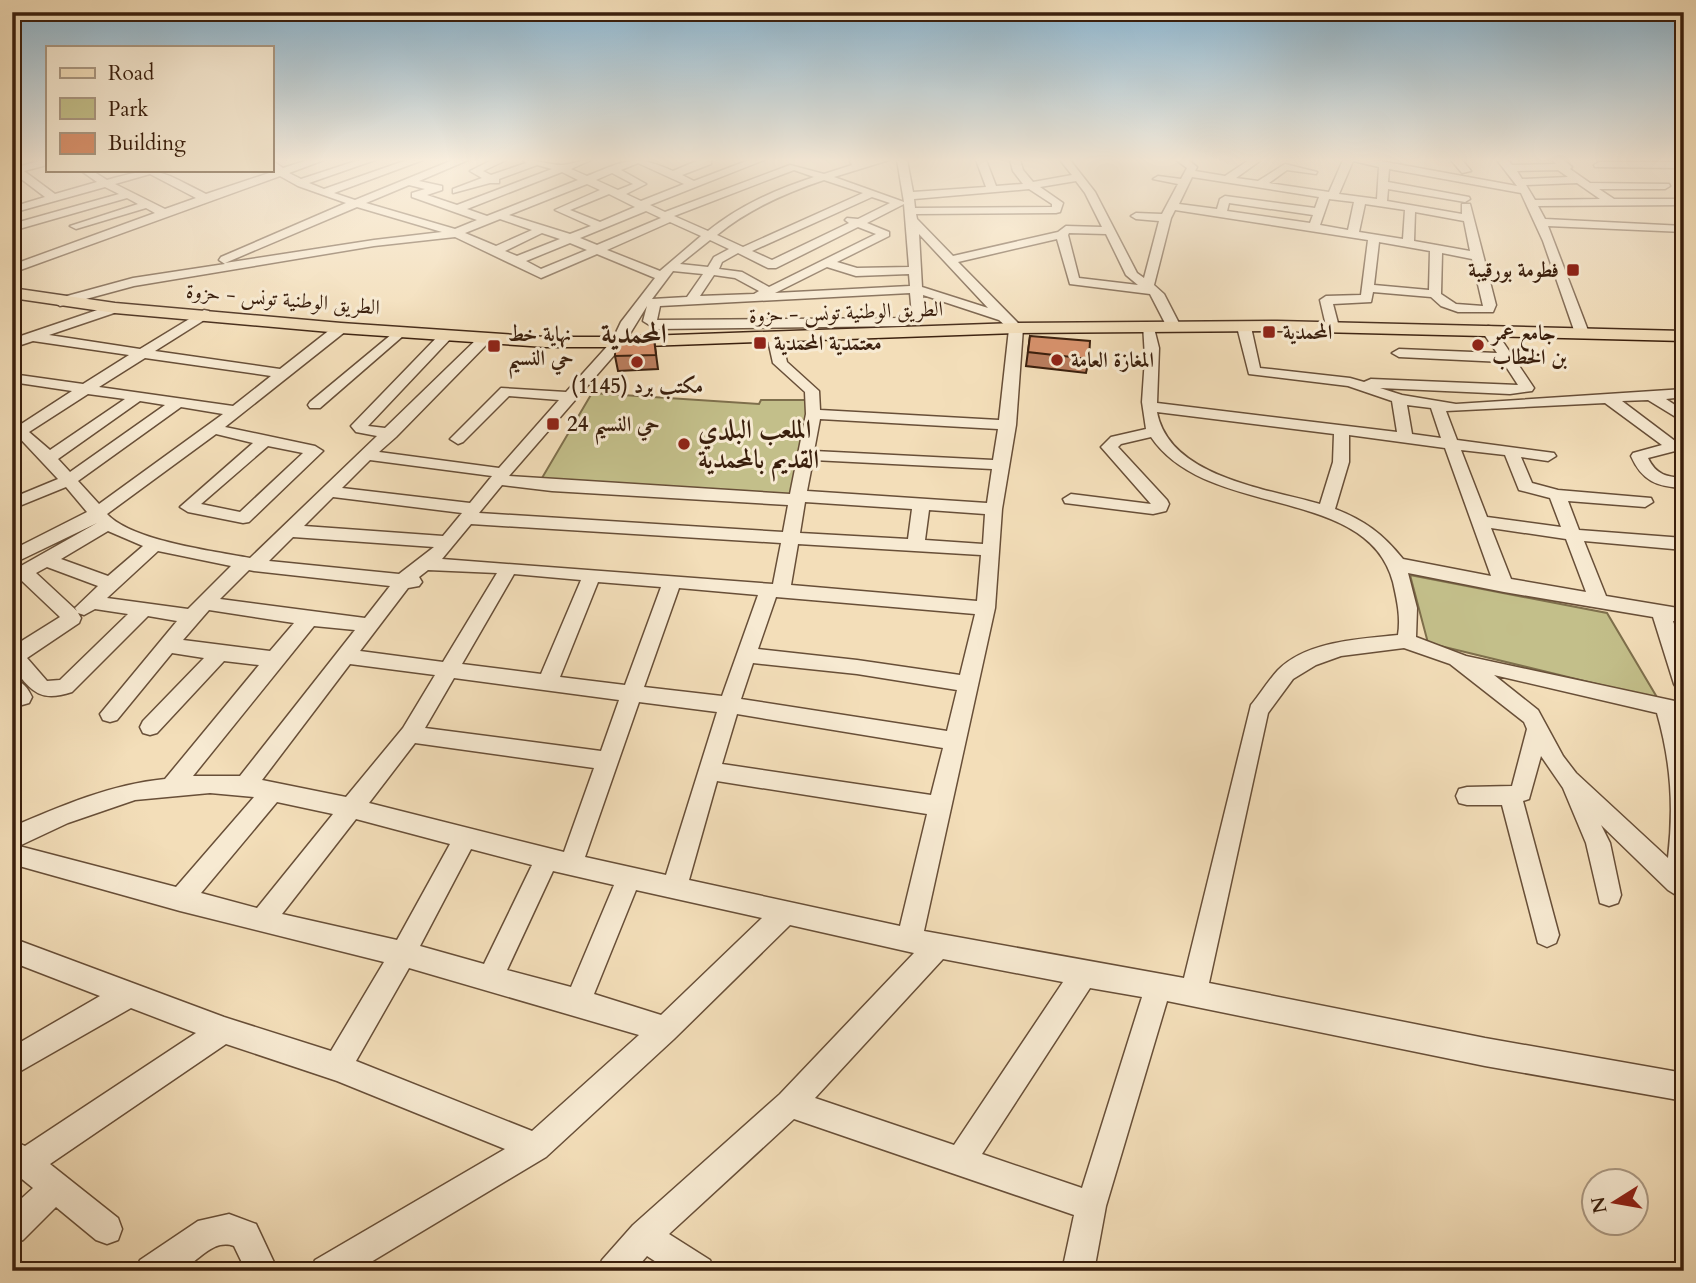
<svg xmlns="http://www.w3.org/2000/svg" width="1696" height="1283" font-family="Cardo,Amiri,serif">
	<style>
		.green { fill: #c3bf8a; stroke: #7e6f4c; stroke-width: 2 }
		.lines { fill: none; stroke-linecap: round; stroke-linejoin: round }
		.minor-casing { stroke: #684f38; stroke-width: 3 }
		.major-casing { stroke: #3a1f0d; stroke-width: 3 }
		.minor { fill: #f7ead2; fill-rule: evenodd }
		.major { fill: #f3deb9; fill-rule: evenodd }
		.wall { fill: #bb7e5f; stroke: #3a1f0d; stroke-width: 2 }
		.building { fill: #d9936e; stroke: #3a1f0d; stroke-width: 2 }
		.poi-dot { fill: #8f2418; stroke: #f7ead2; stroke-width: 2.5 }
		.labels { text-anchor: middle; stroke-width: 6; stroke-linejoin: round; paint-order: stroke }
		.far-poi-label { font-size: 21px; font-weight: bold; fill: #3a1f0d; stroke: #f7ead2; text-anchor: start }
		.far-street-label { font-size: 21px; fill: #3a1f0d; stroke: #f7ead2 }
		.poi-label { font-size: 26px; font-weight: bold; fill: #3a1f0d; stroke: #f7ead2; text-anchor: start }
		.far-district-label { font-size: 28px; font-weight: bold; fill: #3a1f0d; stroke: #f7ead2 }
	</style>
	<rect width="100%" height="100%" fill="#f3deb9"/>
	<filter id="stains"><feTurbulence type="fractalNoise" baseFrequency=".00286" numOctaves="4"/><feColorMatrix values="0 0 0 0 .2 0 0 0 0 .09 0 0 0 0 .02 0 0 0 .5 -.17"/></filter>
	<radialGradient id="worn" r=".72"><stop offset=".6" stop-color="#630" stop-opacity="0"/><stop offset="1" stop-color="#630" stop-opacity=".3"/></radialGradient>
	<!-- green -->
	<path class="green" d="M592 393 759 404 761 400H811L798 499 539 483Z
		M1410 575 1607 613 1658 699 1428 643Z"/>
	<g class="lines">
		<defs>
			<path id="minor" d="M42 160H47V165L24 171 55 194 97 182 80 170H91L107 180C160 165 158 170 206 194L275 171 271 168V160L283 168 308 160H324L289 173 301 179 359 160H375L309 183 324 189 407 160H423L334 193 355 200 453 160H468L419 181 442 186V190L427 195 457 205 552 169 537 165 499 179V183H490L453 193V189L482 178 470 171 492 160H506L483 171 491 175 526 163 523 160C535 160 556 166 563 165 573 164 580 160 591 160L571 169 587 176C625 161 634 153 673 171L699 160H711V164L682 175 694 181 749 160H764L650 205 665 212 790 165 824 174 852 165 849 160H889L834 177 904 202 897 160H907L913 192 986 187 976 160H986L996 186 1023 184 1013 171 1010 160H1020L1023 170 1033 182 1072 175 1060 160H1070L1095 192 1137 273 1144 278 1159 221 1136 219 1131 216 1136 213 1162 214 1178 184 1153 179 1158 176 1181 179 1187 168 1176 160H1188L1197 167 1195 171 1225 176 1249 160H1261L1236 178 1258 181 1285 164 1317 172 1316 174 1287 170 1269 183 1329 192 1343 160H1375L1517 186 1497 160H1508L1512 165 1556 164 1552 160H1564L1572 167 1570 169 1590 183 1669 184 1670 186 1665 189H1599L1614 199H1684V205L1538 206 1545 219 1684 226V232L1548 226 1589 333 1582 337 1575 333 1543 241 1521 193 1389 169 1388 182 1469 197 1470 199 1465 202 1388 189 1387 201 1462 214V204H1470L1496 305 1493 312H1458L1441 306 1431 297 1373 292 1371 302 1333 304 1339 327 1337 330H1327L1320 300 1326 296 1361 295 1368 240 1175 210 1171 218 1154 285 1164 294 1181 327 1174 331 1167 327 1150 294 1070 284 1057 239 958 262 1023 328 1016 425 1002 509 995 608 924 931 1184 978 1251 705C1260 694 1268 681 1278 670 1307 641 1359 639 1398 635 1401 617 1397 600 1393 582 1367 484 1207 520 1151 437L1121 444 1118 447 1167 500 1169 504 1166 511 1153 514 1065 503 1063 499 1071 494 1151 504 1101 447 1111 437 1146 429 1142 402 1145 358 1143 324H1153L1159 348 1157 403 1397 432 1392 401 1348 386 1249 374 1237 327 1244 323 1251 327 1260 368 1350 378 1364 382 1371 379 1518 385 1503 362 1399 357 1392 353 1399 349 1497 353 1481 330 1488 326 1493 327 1534 388 1532 391 1510 394 1380 388 1402 395 1456 404 1684 389V397L1666 399 1684 411V422L1648 400 1622 401 1679 444 1682 447 1679 450 1648 458C1656 475 1667 477 1684 478V488C1657 487 1642 481 1631 456L1633 453 1662 445 1605 403 1446 411 1457 440 1554 453 1556 456 1548 461 1521 457 1532 483 1558 490 1651 498 1653 502 1645 507 1568 501 1579 530 1684 538V550L1584 541 1606 596 1684 609V623L1673 621 1684 653V692L1677 689 1674 684 1653 617 1504 592 1408 573 1417 608 1416 637 1466 656 1684 703V719L1679 718 1684 734V900L1668 890 1601 825 1610 843 1621 895 1618 903 1609 906 1600 903 1586 843 1563 788 1541 756 1529 799 1523 801 1559 935 1556 943 1547 947 1538 943 1502 805H1467L1459 803 1456 796 1459 789 1467 787 1512 786 1527 729 1524 722 1450 664 1404 648 1341 656 1316 665 1293 679 1268 713 1209 983 1485 1038 1684 1073V1101L1485 1066 1167 1001 1106 1206 1094 1271H1062L1074 1215 794 1119 669 1234 710 1260 715 1271H670L647 1256 634 1271H597L602 1260 633 1225 780 1094 914 953 790 925 674 1039 546 1157 356 1271H310L315 1260 505 1149 337 1081 226 1044 50 1164 118 1218 122 1229 118 1240 107 1244 96 1240 56 1207 23 1240 12 1244V1207L33 1188 12 1171V1140L25 1146 196 1033 131 1008 12 1076V1047L100 996 12 962V938L224 1017 331 1051 384 962 180 911 12 864V827C61 806 112 784 165 779L259 665 224 661 157 733 150 735 143 733 140 727 143 721 204 658 172 653 117 720 110 722 103 720 100 714 177 621 148 616 72 692C39 703 32 691 12 667V647L60 617 22 581 12 585V571L97 523 12 564V550L87 512 66 487 12 509V498L58 479 12 430 72 391 12 382V374L83 384 129 355 33 341 12 348V339L115 304 121 308 120 311 49 335 140 349 204 310 209 311V317L155 351 280 369 336 325H346V331L225 427 315 446 323 451 249 522 243 523 188 512 180 507 253 443 216 434 107 514C132 541 214 551 250 558L377 436 356 432 351 426 441 333 446 332 453 336 368 426 385 428 480 336 485 335 492 339 396 437 379 452 499 468 559 400 509 396 463 442 458 444 450 439 501 388 566 392 612 341 621 322 655 278 597 254 541 278 455 237 374 246 134 286 60 306 54 302 56 299 133 278 225 264 219 260 221 257 346 203 298 186 280 176 12 273V265L155 213 146 208 76 229 70 226 138 204 127 198 12 231V224L119 194 105 187 12 213V207L45 197 12 172V164L18 167ZM1353 161 1379 167 1377 199 1339 194ZM638 163 684 184 641 201 626 194 646 184 621 170ZM794 170 814 177C775 190 740 205 708 231L674 216ZM1558 170 1568 177 1522 179 1517 171ZM562 172 578 180 487 216 467 209ZM612 173 633 184 618 190 596 180ZM150 174 196 198 165 209 115 184ZM1192 177 1319 197 1315 208 1225 196 1220 199 1217 209 1179 204ZM824 180 863 193 743 247 717 235C749 209 785 193 824 180ZM1076 181 1085 193 1102 227 1066 226 1058 232 953 256 917 219 916 214 1056 213 1060 212 1063 203 1040 187ZM1577 183 1600 199 1535 200 1526 185ZM587 184 600 190 555 210 591 226 570 234 509 215ZM409 185 425 189 412 193V197L477 220 455 229 366 203ZM1029 189 1052 204V207L915 208 914 199ZM609 194 635 207 600 222 570 210ZM872 197 890 203 858 219 847 218 845 220 849 223 772 260 752 251ZM1329 199 1354 202 1348 230 1320 225ZM1229 203 1313 215 1310 223 1227 211ZM904 204 909 267 857 268 837 262 889 236V232L867 223ZM1365 204 1405 210 1403 239 1359 232ZM357 207 442 232 374 240 225 263ZM646 211 661 218 597 245 580 238ZM1415 212 1464 221 1470 251 1414 241ZM500 219 532 230 496 246 465 233ZM670 222 701 236 660 271 607 250ZM858 227 876 234 769 287 742 272 719 269 722 262 738 253 768 268H776ZM542 233 560 239 517 256 505 251ZM1069 233 1106 234 1126 275 1138 285 1079 278 1068 235ZM919 234 988 308 922 287ZM710 240 729 249 714 257 708 267 680 264ZM1379 242 1430 251 1429 290 1374 285ZM570 243 587 250 541 269 526 261ZM1442 253 1472 259 1483 306 1456 304 1441 294ZM827 267 856 276 909 274 910 286 775 293ZM673 271 703 274 687 297 652 299ZM714 275 735 278 759 291 754 294 700 296ZM910 293 912 315 903 318 657 320 660 306ZM923 295 999 320 1009 329 999 420 820 410 819 391 787 362 781 336 774 332 767 336 773 363 805 392 806 414 790 494 509 476 623 345 647 306 643 321 656 329 905 326 925 317ZM145 358 271 376 233 406 99 387ZM88 394 125 399 50 450 29 432ZM140 401 165 405 70 472 58 459ZM1407 405 1431 408 1441 438 1412 434ZM181 407 223 414 99 504 78 481ZM1157 412 1334 434 1333 462 1320 504C1268 489 1169 477 1157 412ZM820 419 998 429 993 460 814 451ZM1349 435 1445 448 1491 576 1403 559C1383 534 1364 520 1335 509L1349 462ZM268 446 303 453 240 512 201 504ZM1461 450 1505 455 1519 490 1550 498 1561 527 1487 517ZM370 460 492 476 470 503 342 488ZM813 460 992 469 987 503 807 491ZM502 485 552 491 788 505 783 532 479 513ZM333 497 462 513 443 536 304 526ZM805 502 912 509 908 539 800 533ZM929 510 985 514 983 544 925 540ZM471 524 781 543 773 584 442 559ZM1491 528 1566 539 1586 592 1511 579ZM108 531 143 546 108 576 61 559ZM293 537 434 547 399 574 269 561ZM798 544 981 555 977 601 791 585ZM158 551 231 566 188 609 107 598ZM47 567 98 586 75 608 77 611 36 573ZM249 570 254 571 390 586 365 618 220 599ZM428 570 497 573 443 662 360 651 408 588 419 586 422 582 419 577ZM514 574 581 580 541 674 462 664ZM598 582 661 587 625 685 560 677ZM679 588 758 595 722 696 644 687ZM776 597 975 614 960 675 857 660 758 649ZM95 609 128 614 60 680 47 681 27 658 79 623 81 618 78 613 84 615ZM209 610 294 623 270 651 183 640ZM314 626 355 630 240 776H193ZM753 663 857 674 957 690 947 731 741 699ZM350 664 435 675 403 728 346 797 262 780ZM1494 675 1657 713C1671 762 1674 807 1668 858L1576 773 1563 756 1538 710ZM454 678 619 700 601 751 425 728ZM639 702 717 712 666 875 585 857ZM737 714 943 748 931 795 722 764ZM415 743 594 768 564 852 369 803ZM717 781 927 814 900 926 689 880ZM210 793 254 797 176 887 19 846 68 823 135 800ZM277 802 333 814 257 908 201 893ZM356 819 450 844 397 940 282 914ZM471 849 532 865 484 964 420 946ZM553 871 614 885 571 987 507 970ZM636 890 762 918 661 1015 594 994ZM943 959 1063 982 954 1145 815 1098ZM409 968 639 1035 532 1131 356 1061ZM1090 988 1142 997 1082 1188 982 1154Z
				M1451 160H1462L1471 171 1462 173Z
				M1599 162H1684V168L1595 167 1594 165Z
				M398 329 403 330V336L320 408H310L308 405 310 402Z
				M12 678C22 681 28 688 32 697L29 703 22 705 12 700Z
				M229 1214 256 1224 278 1271H246L234 1246C212 1238 198 1263 180 1270 169 1275 148 1271 135 1271L140 1260 198 1221Z"/>
			<path id="major" d="M12 288 115 303 341 323 545 337H618L1016 323 1277 321 1684 331V341L1277 331 1016 333 618 347H545L341 333 115 313 12 298Z"/>
		</defs>
		<!-- minor casing -->
		<use href="#minor" class="minor-casing"/>
		<!-- major casing -->
		<use href="#major" class="major-casing"/>
		<!-- minor -->
		<use href="#minor" class="minor"/>
		<!-- major -->
		<use href="#major" class="major"/>
	</g>
	<!-- wall -->
	<path class="wall" d="M1030 336 1089 359 1086 373 1026 366Z
		M654 339 658 369 618 371 615 356Z"/>
	<!-- building -->
	<path class="building" d="M1030 336 1090 341 1089 359 1028 352Z
		M654 339 656 355 615 356V342Z"/>
	<!-- sky -->
	<linearGradient id="sky" x2="0" y2="1"><stop stop-color="#8ab7d4"/><stop offset="0.47" stop-color="#faf0e0"/><stop offset="1" stop-color="#faf0e0" stop-opacity="0"/></linearGradient>
	<rect width="1696" height="340" fill="url(#sky)"/>
	<!-- markers -->
	<g class="poi-dot">
		<rect x="1566" y="263" width="14" height="14" rx="3.5"/>
		<rect x="1262" y="325" width="14" height="14" rx="3.5"/>
		<rect x="753" y="336" width="14" height="14" rx="3.5"/>
		<circle cx="1478" cy="345" r="7"/>
		<rect x="487" y="339" width="14" height="14" rx="3.5"/>
		<circle cx="1057" cy="360" r="7"/>
		<circle cx="637" cy="362" r="7"/>
		<rect x="546" y="417" width="14" height="14" rx="3.5"/>
		<circle cx="684" cy="444" r="7"/>
	</g>
	<g class="labels">
		<!-- far-poi labels -->
		<g class="far-poi-label">
			<text x="1559" y="277" text-anchor="end">فطومة بورقيبة</text>
			<text x="1283" y="339">المحمدية</text>
			<text x="1492" y="340">جامع عمر<tspan x="1492" dy="24">بن الخطاب</tspan></text>
			<text x="508" y="341">نهاية خط<tspan x="508" dy="24">حي النسيم</tspan></text>
			<text x="774" y="350">معتمدية المحمدية</text>
			<text x="1071" y="367">المغازة العامة</text>
			<text x="637" y="393" text-anchor="middle">مكتب برد (1145)</text>
			<text x="567" y="431">حي النسيم 24</text>
		</g>
		<!-- far-street labels -->
		<g class="far-street-label">
			<text transform="translate(283 299) rotate(5)" y="7">الطريق الوطنية تونس - حزوة</text>
			<text transform="translate(846 312) rotate(-2)" y="7">الطريق الوطنية تونس - حزوة</text>
		</g>
		<!-- poi labels -->
		<g class="poi-label">
			<text x="698" y="438">الملعب البلدي<tspan x="698" dy="30">القديم بالمحمدية</tspan></text>
		</g>
		<!-- far-district labels -->
		<g class="far-district-label">
			<text x="634" y="343">المحمدية</text>
		</g>
	</g>
	<!-- margin -->
	<rect width="1696" height="1283" fill="none" stroke="#f3deb9" stroke-width="42"/>
	<rect x="14" y="14" width="1668" height="1255" fill="none" stroke="#3a1f0d" stroke-width="3.5"/>
	<rect x="21" y="21" width="1654" height="1241" fill="none" stroke="#3a1f0d" stroke-width="2"/>
	<!-- legend -->
	<rect x="46" y="46" width="228" height="126" fill="#f7ead2" stroke="#ab9983" stroke-width="2"/>
	<rect x="60" y="68" width="35" height="10" fill="#f3deb9" stroke="#ab9983" stroke-width="2"/>
	<text x="108" y="80" font-size="21" fill="#3a1f0d">Road</text>
	<rect x="60" y="98" width="35" height="21" fill="#c3bf8a" stroke="#ab9983" stroke-width="2"/>
	<text x="108" y="116" font-size="21" fill="#3a1f0d">Park</text>
	<rect x="60" y="133" width="35" height="21" fill="#d9936e" stroke="#ab9983" stroke-width="2"/>
	<text x="108" y="150" font-size="21" fill="#3a1f0d">Building</text>
	<!-- north arrow -->
	<g transform="translate(1615 1202) rotate(259)"><circle r="33" fill="#f7ead2" stroke="#ab9983" stroke-width="2"/>
	<path d="M0-5L12 26L0 18L-12 26Z" fill="#8f2418"/>
	<text y="-10" font-size="19" font-weight="bold" text-anchor="middle" fill="#3a1f0d">N</text>
	</g>
	<rect width="100%" height="100%" filter="url(#stains)"/>
	<rect width="100%" height="100%" fill="url(#worn)"/>
</svg>
